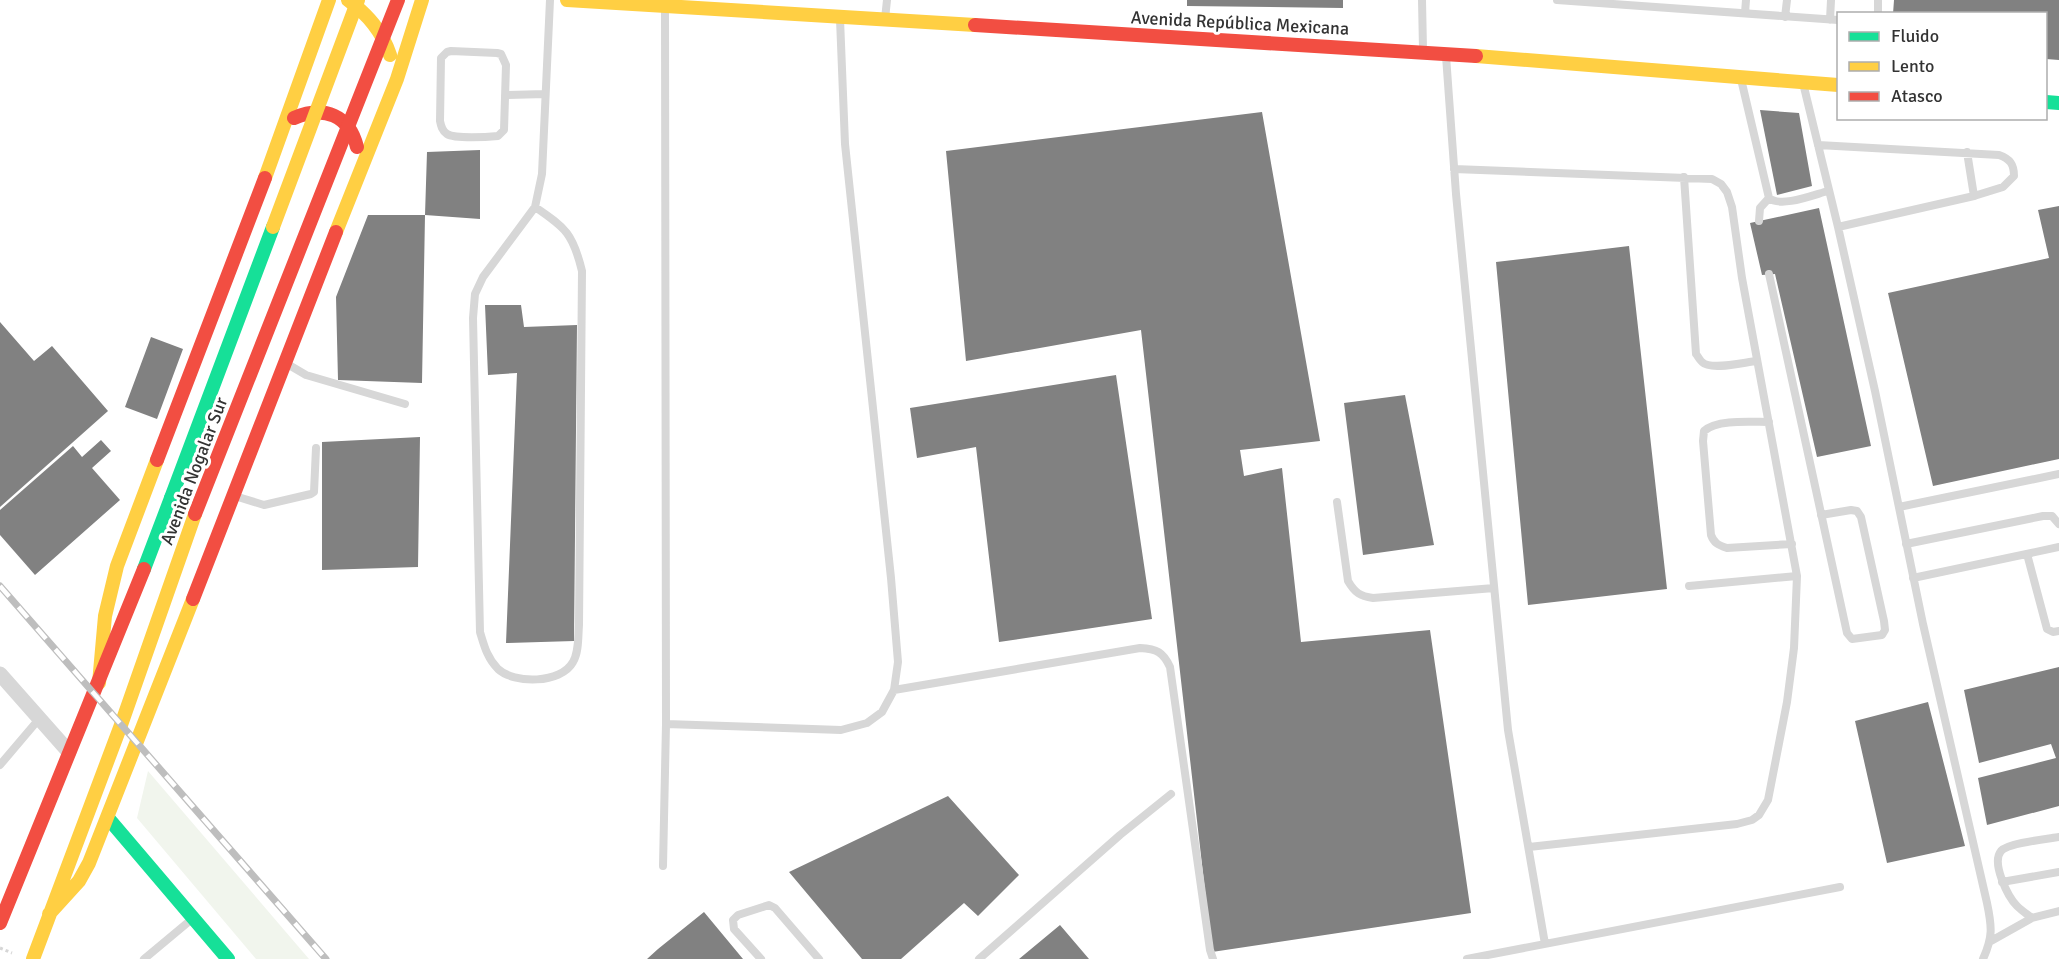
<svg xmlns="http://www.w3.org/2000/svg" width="2059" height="959" font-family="Signika,sans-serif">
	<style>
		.green { fill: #f1f5ed }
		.building { fill: #818181 }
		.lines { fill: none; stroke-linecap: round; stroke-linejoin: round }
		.path { stroke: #d6d6d6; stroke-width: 3; stroke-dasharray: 3 3; stroke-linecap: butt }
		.lane { stroke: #d7d7d7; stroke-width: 8 }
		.street { stroke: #d7d7d7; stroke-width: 15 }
		.fast { stroke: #16e098; stroke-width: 14 }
		.slow { stroke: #ffcf43; stroke-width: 14 }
		.jam { stroke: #f24e42; stroke-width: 14 }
		.rail-casing { stroke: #bebebe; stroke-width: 7 }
		.rail { stroke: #fff; stroke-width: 4.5; stroke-dasharray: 14; stroke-linecap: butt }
		.fast-bridge { stroke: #16e098; stroke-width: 14 }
		.slow-bridge { stroke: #ffcf43; stroke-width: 14 }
		.jam-bridge { stroke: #f24e42; stroke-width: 14 }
		.labels { text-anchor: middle; stroke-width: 6; stroke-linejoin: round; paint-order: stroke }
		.street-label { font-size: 18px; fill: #333; stroke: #fff }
	</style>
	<rect width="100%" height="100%" fill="#fff"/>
	<!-- green -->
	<path class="green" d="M148 771 309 959H256L137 818Z"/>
	<!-- building -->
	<path class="building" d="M1187 0H1343V8L1187 6Z
		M1894 0H2059V60L2046 59V14H1893Z
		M1760 110 1799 113 1812 186 1777 195Z
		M1262 112 1320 441 1240 450 1244 476 1282 468 1301 642 1430 630 1471 913 1212 952 1141 330 966 361 946 151Z
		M480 150V219L425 215 422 383 338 380 336 297 368 215H425L427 152Z
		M2059 206V459L1933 486 1888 293 2049 258 2038 210Z
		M1819 208 1871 446 1817 457 1775 274 1762 275 1750 223Z
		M1629 246 1667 589 1528 605 1496 262Z
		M485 305H521L524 327 577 325 574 641 506 643 517 373 488 375Z
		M0 322 34 361 52 346 108 411 0 507Z
		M151 337 183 349 157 419 125 407Z
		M1116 375 1152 619 999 642 976 447 917 458 910 408Z
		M1405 395 1434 545 1363 555 1344 403Z
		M420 437 418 567 322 570V442Z
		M101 440 111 451 92 468 120 500 35 575 0 535V510L73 446 82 457Z
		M2059 667V806L1987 825 1978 778 2056 758 2051 744 1979 763 1964 690Z
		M1928 702 1965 846 1887 863 1855 721Z
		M948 796 1019 875 978 916 964 903 901 959H862L789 872Z
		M704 912 743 959H647L658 949Z
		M1060 925 1089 959H1019Z"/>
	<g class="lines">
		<!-- path -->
		<path class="path" d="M0 948 12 953"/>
		<!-- lane -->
		<path class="lane" d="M1422 0 1423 49
			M1557 0 1838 20
			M665 8 666 724
			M1745 13 1746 0
			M1878 14V0
			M1785 17 1787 0
			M885 19 887 0
			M1830 20 1831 0
			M451 51 497 53 501 54 506 65 504 130 498 136C488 137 455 139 447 134 442 131 441 126 440 121L441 58 447 52Z
			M1446 56 1456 194 1508 730 1545 944
			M1741 79 1769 198C1781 208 1813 195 1828 191
			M1803 83 1838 227 1875 391 1923 624 1987 903C1992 927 1993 937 1983 959
			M505 95 545 94
			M1818 145 1999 155C2010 159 2014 164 2014 176L2003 187 1974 196 1838 227
			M1967 152 1974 196
			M1454 169 1712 179 1721 184 1727 192 1732 207 1742 278 1797 576 1794 648 1787 702 1768 800 1759 815 1752 820 1737 824 1529 847
			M1684 177 1696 354C1697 355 1701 362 1702 362 1711 371 1745 362 1757 361
			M535 207C566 228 573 234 582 271L579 625C578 637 579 652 573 662 561 684 514 684 498 669 487 658 484 645 480 632L473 318 475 294 483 277 535 207 542 174 550 0
			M1759 221 1760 208 1769 198
			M1769 274 1847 633 1852 639 1882 635 1885 630 1884 621 1861 517 1857 511 1851 510 1821 515
			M289 365 306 375 405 404
			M1769 422C1751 422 1717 419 1704 431L1703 441 1711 535C1714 543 1718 545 1727 548L1792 544
			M238 497 264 505 311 494 314 492 316 448
			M1337 502 1348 581C1355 593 1360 596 1373 598L1494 588
			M1899 507 2059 474
			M1906 544 2043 516H2052L2059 524
			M2027 554 2047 629 2053 632 2059 631
			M1913 578 2059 547
			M1689 586 1797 576
			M894 690 1140 648C1157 649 1163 652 1170 667L1210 950 1213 959
			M0 765 39 719
			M663 866 666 724 841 730 867 723 882 712 894 690 898 662 891 578 845 144 840 19
			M2002 882 2059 872
			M2032 918C2027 914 2022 911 2017 906 2008 897 1991 863 2001 851 2008 843 2047 839 2059 837
			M1991 941 2032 918 2059 911
			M144 959 192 919
			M761 959 734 929 733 920 738 915 769 905 775 908 819 959
			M979 959 1120 835 1171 794
			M1467 959 1840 887"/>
		<!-- street -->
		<path class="street" d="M0 674 69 752"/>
		<!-- fast -->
		<path class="fast" d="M2046 102 2059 103
			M144 569 171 498
			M108 818 228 959"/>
		<!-- slow -->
		<path class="slow" d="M348 0C368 15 382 31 390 55
			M567 0 975 25
			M1476 56 1838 85
			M265 178 329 0
			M336 232 397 79 422 0
			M99 683 105 616 117 566 157 460
			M49 914 79 881 89 863 193 599
			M33 959 121 725 195 514"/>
		<!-- jam -->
		<path class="jam" d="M975 25 1476 56
			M294 118C324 105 349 115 357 147
			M157 460 265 178
			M193 599 336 232
			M0 923 144 569"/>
		<defs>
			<path id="rail" d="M0 586 326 959"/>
		</defs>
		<!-- rail casing -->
		<use href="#rail" class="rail-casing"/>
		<!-- rail -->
		<use href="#rail" class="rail"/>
		<!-- fast-bridge -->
		<path class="fast-bridge" d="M171 498 273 227"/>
		<!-- slow-bridge -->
		<path class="slow-bridge" d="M273 227 358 0"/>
		<!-- jam-bridge -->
		<path class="jam-bridge" d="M195 514 398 0"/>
	</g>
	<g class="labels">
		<!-- street labels -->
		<g class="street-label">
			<text transform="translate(1240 23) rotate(3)" y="6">Avenida República Mexicana</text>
			<text transform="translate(194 471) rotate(-69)" y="6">Avenida Nogalar Sur</text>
		</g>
	</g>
	<!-- legend -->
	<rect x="1837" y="12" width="210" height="108" fill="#ffffff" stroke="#adadad" stroke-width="1.5"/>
	<rect x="1849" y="32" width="30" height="9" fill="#16e098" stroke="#adadad" stroke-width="1.5"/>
	<text x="1891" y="42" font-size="18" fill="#333333">Fluido</text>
	<rect x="1849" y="62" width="30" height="9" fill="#ffcf43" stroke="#adadad" stroke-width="1.5"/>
	<text x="1891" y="72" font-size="18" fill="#333333">Lento</text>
	<rect x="1849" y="92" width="30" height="9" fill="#f24e42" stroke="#adadad" stroke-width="1.5"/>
	<text x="1891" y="102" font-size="18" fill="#333333">Atasco</text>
</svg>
